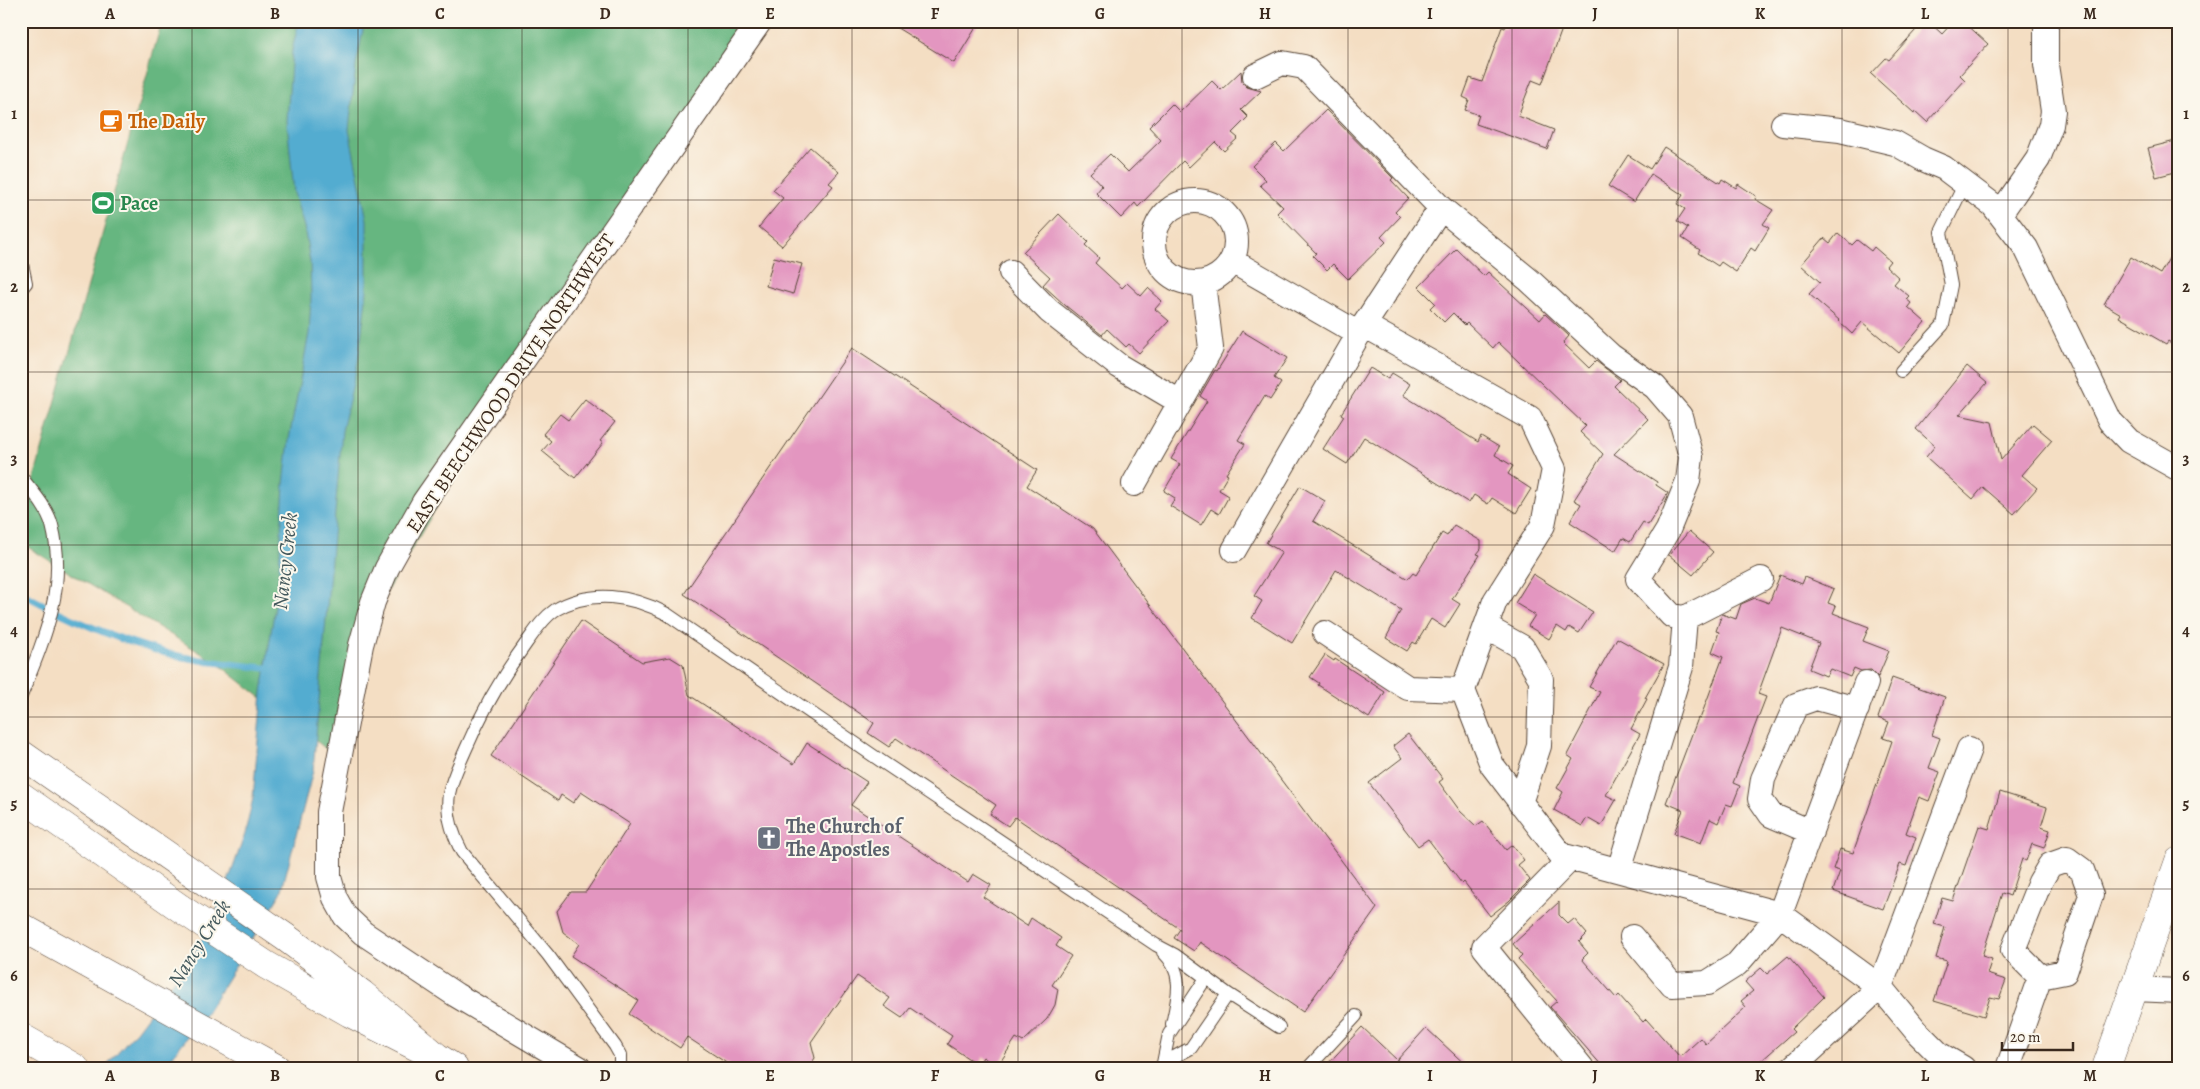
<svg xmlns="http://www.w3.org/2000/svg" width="2200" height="1089" font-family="Alegreya,serif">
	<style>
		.forest { fill: #66b680; stroke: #50704f }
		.water { fill: #53acd0; stroke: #476b77 }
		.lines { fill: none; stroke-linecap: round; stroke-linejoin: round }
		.stream { stroke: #53acd0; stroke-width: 7 }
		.building { fill: #e396c0 }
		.lane-casing { stroke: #574537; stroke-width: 14 }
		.street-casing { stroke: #574537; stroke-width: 26 }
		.secondary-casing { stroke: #574537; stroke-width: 29 }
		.primary-casing { stroke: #574537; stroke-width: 29 }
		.highway-casing { stroke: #574537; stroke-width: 29 }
		.lane { stroke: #fff; stroke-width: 12 }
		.street { stroke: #fff; stroke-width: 24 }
		.secondary { stroke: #fff; stroke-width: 28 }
		.primary { stroke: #fff; stroke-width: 28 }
		.highway { stroke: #fff; stroke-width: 28 }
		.grid { fill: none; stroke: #3b2a1e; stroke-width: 1; stroke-opacity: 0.55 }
		.labels { text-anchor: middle; stroke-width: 4; stroke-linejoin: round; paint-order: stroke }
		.food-label { font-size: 20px; font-weight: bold; fill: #c56008; stroke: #fbf7ec; text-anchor: start }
		.leisure-label { font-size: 20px; font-weight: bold; fill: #27864d; stroke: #fbf7ec; text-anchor: start }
		.street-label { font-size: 20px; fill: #3b2a1e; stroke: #fbf7ec }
		.worship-label { font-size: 20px; font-weight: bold; fill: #5b616d; stroke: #fbf7ec; text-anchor: start }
		.water-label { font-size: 21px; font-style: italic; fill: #43585c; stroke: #fbf7ec }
		.neatline { fill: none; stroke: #3b2a1e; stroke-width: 2 }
		.grid-label { font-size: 16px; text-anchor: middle; font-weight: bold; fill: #3b2a1e }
	</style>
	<rect width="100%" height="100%" fill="#fbf7ec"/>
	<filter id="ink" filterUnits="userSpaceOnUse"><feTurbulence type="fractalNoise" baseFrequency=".02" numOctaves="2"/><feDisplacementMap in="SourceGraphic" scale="10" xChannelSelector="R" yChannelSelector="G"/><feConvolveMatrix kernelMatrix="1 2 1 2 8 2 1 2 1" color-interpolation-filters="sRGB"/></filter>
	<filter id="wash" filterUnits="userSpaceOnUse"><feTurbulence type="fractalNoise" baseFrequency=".0096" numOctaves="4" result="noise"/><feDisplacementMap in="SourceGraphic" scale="20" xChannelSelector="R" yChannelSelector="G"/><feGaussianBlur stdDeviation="1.12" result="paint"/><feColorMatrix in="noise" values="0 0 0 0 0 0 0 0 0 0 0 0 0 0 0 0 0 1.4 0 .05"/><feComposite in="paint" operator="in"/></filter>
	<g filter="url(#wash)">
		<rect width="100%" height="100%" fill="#f4dec3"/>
		<!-- forest -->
		<path class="forest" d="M162 21H755L454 478 369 621 334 755 217 663 21 543V525Z"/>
		<!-- water -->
		<path class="water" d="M299 21H365L356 65 349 130 367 220V291L358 362 342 431 313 771 281 893 205 1015 163 1068H104L137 1030 194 954 221 901 245 834 253 798 262 692 278 586 284 484 289 439 309 333 311 298 310 262 304 227 294 193 287 121 292 50Z"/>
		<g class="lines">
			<!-- stream -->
			<path class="stream" d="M21 593C70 619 116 640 170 654 201 662 234 664 265 668L275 667"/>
		</g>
		<g id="blocks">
			<!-- building -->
			<path class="building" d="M886 21H980L954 63Z
				M1508 21H1556L1554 26 1562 29 1542 84 1532 80 1518 116 1554 130 1547 149 1476 124 1479 115 1465 110 1469 100 1463 97 1470 78 1482 82 1502 27 1505 28Z
				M1924 21H1928L1942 34 1954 21H1963L1988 44 1960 75 1965 80 1927 122 1915 111 1914 113 1871 74 1886 58 1889 60Z
				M1241 71 1242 82 1247 87 1261 91 1241 110 1248 117 1232 133 1238 138 1224 151 1215 142 1189 167 1183 161 1138 207 1135 203 1121 218 1096 193 1102 186 1090 173 1110 154 1128 172 1161 140 1149 127 1172 104 1180 112 1212 81 1221 90Z
				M1326 110 1393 178 1391 180 1408 198 1395 212 1400 217 1381 237 1386 242 1348 279 1333 264 1327 270 1313 256 1316 253 1277 213 1283 207 1260 185 1266 180 1252 166 1276 143 1284 151Z
				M2179 140V171L2156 177 2148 148Z
				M810 147 839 172 829 183 833 186 782 246 759 227 783 198 773 190Z
				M1664 147 1720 183 1722 179 1736 188 1738 184 1756 196 1755 199 1773 210 1763 224 1769 228 1755 251 1751 248 1736 272 1721 262 1718 266 1698 253 1700 250 1682 238 1688 228 1677 221 1685 209 1677 204 1683 195 1651 174 1634 202 1608 186 1628 155 1650 169Z
				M1059 214 1088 242 1085 245 1099 258 1095 263 1122 288 1127 283 1141 296 1148 288 1162 301 1155 309 1169 321 1139 353 1129 344 1126 347 1107 329 1102 335 1066 306 1043 285 1050 277 1023 252Z
				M1838 233 1852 245 1857 240 1871 251 1874 247 1890 261 1886 266 1899 278 1894 284 1909 296 1906 299 1911 303 1908 307 1925 322 1899 353 1862 322 1852 334 1838 321 1839 320 1809 294 1820 282 1801 265 1824 238 1830 243Z
				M2179 241V348L2168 341 2166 344 2119 317 2121 314 2104 304 2131 257 2160 274Z
				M1456 249 1484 276 1488 272 1540 320 1545 314 1569 336 1563 343 1589 368 1596 361 1614 375 1620 380 1614 386 1648 419 1614 454 1657 482 1656 485 1668 493 1648 525 1643 522 1630 542 1623 538 1615 551 1570 522 1581 504 1574 500 1603 454 1580 432 1586 426 1498 342 1493 348 1467 323 1465 325 1453 313 1444 322 1430 308 1435 303 1419 287Z
				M774 257 802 264 793 294 766 286Z
				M1242 331 1287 358 1274 378 1281 383 1270 400 1265 396 1238 440 1245 444 1226 474 1228 475 1219 490 1229 496 1219 514 1211 509 1201 525 1170 506 1175 498 1164 491 1180 464 1171 459 1207 401 1200 396 1215 370 1217 371Z
				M852 348 1037 470 1027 486 1093 529 1377 908 1303 1012 1200 942 1194 951 1174 938 1180 929 1015 817 1008 826 990 814 996 805 896 738 889 747 868 733 874 723 684 594Z
				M1967 366 1987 383 1959 415 1992 422 2001 460 2033 424 2052 440 2022 475 2037 488 2014 514 1983 487 1973 499 1926 457 1935 446 1916 429Z
				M1370 368 1388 379 1392 373 1410 384 1403 395 1478 442 1481 436 1499 447 1495 455 1513 466 1508 474 1531 489 1516 513 1492 498 1488 504 1474 495 1469 503 1364 437 1347 464 1323 449 1344 416 1341 414Z
				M585 399 615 422 600 441 603 443 575 478 542 451 551 441 543 434 560 414 568 420Z
				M1300 486 1325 501 1313 521 1408 579 1413 573 1416 575 1442 533 1447 536 1454 525 1481 541V549L1477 554 1480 555 1452 599 1460 604 1445 628 1431 619 1416 644 1413 642 1407 651 1386 638 1401 610 1336 570 1292 643 1252 618 1262 601 1254 596 1282 552 1266 543Z
				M1689 531 1713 552 1693 575 1669 555Z
				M1533 574 1593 612 1579 633 1569 627 1566 632 1557 626 1549 639 1528 626 1535 615 1515 603Z
				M1780 575 1802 584 1805 577 1834 589 1828 603 1836 606 1833 613 1869 627 1863 641 1889 651 1878 677 1871 670 1861 671 1854 668 1850 677 1830 669 1826 676 1809 669 1819 643 1782 628 1758 694 1766 697 1733 783 1740 786 1732 806 1726 804 1718 823 1710 819 1701 843 1674 833 1683 810 1666 803 1698 718 1700 719 1723 657 1712 652 1719 632 1716 631 1722 614 1736 619 1741 604 1755 598 1769 603Z
				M581 621 642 662 670 657 683 665 689 695 794 764 807 743 867 782 851 805 968 882 973 874 991 885 983 897 1027 926 1031 918 1061 938 1056 946 1071 956 1052 985 1058 989 1055 1005 1047 1019 1023 1042 1016 1038 997 1067 983 1057 978 1065 947 1044 952 1036 910 1008 902 1018 884 1006 890 998 857 976 811 1042 815 1058 808 1068H734L687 1037 680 1048 629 1014 638 1000 571 956 579 944 563 932 557 911 571 892H586L630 824 581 792 573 803 561 795 558 801 491 756Z
				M1617 638 1664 664 1645 698 1647 699 1631 729 1640 734 1606 795 1616 800 1601 826 1587 818 1582 826 1554 810 1563 792 1557 788 1573 759 1567 755 1600 692 1589 687Z
				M1325 655 1334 661 1335 659 1385 692 1369 718 1318 685 1319 683 1310 677Z
				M1892 678 1945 697 1932 735 1940 738 1929 768 1940 772 1929 801 1919 797 1906 833 1916 837 1906 866 1900 864 1883 909 1833 891 1840 871 1833 869 1840 849 1853 853 1892 741 1883 738 1889 722 1878 718Z
				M1408 734 1443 779 1439 782 1460 811 1476 826 1483 821 1506 850 1512 845 1524 860 1518 865 1530 880 1509 901 1490 916 1464 882 1462 884 1428 839 1418 846 1369 783 1402 758 1393 746Z
				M2000 792 2047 807 2041 827 2050 830 2044 848 2032 844 2026 861 2022 859 2010 896 2002 893 1982 956 1992 959 1987 974 2006 980 1999 999 1990 997 1984 1016 1934 1001 1947 961 1936 958 1945 927 1934 924 1942 898 1953 901 1979 826 1989 829Z
				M1559 902V915L1568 924 1574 919 1587 934 1579 942 1588 953 1582 959 1616 998 1619 995 1643 1022 1646 1019 1680 1057 1701 1038 1706 1044 1746 1007 1741 1001 1753 991 1745 982 1761 968 1767 974 1788 956 1824 997 1791 1029 1794 1032 1753 1068H1604L1550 1007 1557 1001 1518 959 1522 955 1513 944Z
				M1362 1027 1397 1060 1426 1028 1469 1068H1324Z"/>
		</g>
	</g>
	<g filter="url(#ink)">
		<use href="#blocks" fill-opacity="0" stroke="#574537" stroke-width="1"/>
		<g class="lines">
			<defs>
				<path id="lane" d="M21 259 26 283 21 289
					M1901 371 1943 325 1951 285 1941 232 1965 183
					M21 477C32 491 47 507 52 525 68 586 44 640 21 696
					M1163 952C1185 973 1178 997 1172 1024
					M1163 1063 1191 1048 1228 994
					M620 1068V1055L615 1046 548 955 462 852C453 835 446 813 449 794 452 778 459 765 465 751 482 711 502 676 527 642 535 631 543 618 555 610 591 589 631 595 667 614L881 761 1156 945 1175 955 1228 994 1279 1027
					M1160 1068 1163 1063 1169 1034 1206 978
					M1308 1068 1356 1016"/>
				<path id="street" d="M1255 76 1282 63 1304 67 1441 208 1529 280 1611 356 1655 387 1680 416 1691 457 1688 481 1668 530 1638 579 1672 616 1685 618 1761 579
					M1783 124 1840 130 1895 143 1923 159 1944 168 1993 205 2026 248 2110 421 2129 441 2179 469
					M1154 242a41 41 0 1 1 82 0a41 41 0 1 1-82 0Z
					M2000 214 2038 159 2051 125 2053 111 2046 65V21
					M1232 261 1359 334
					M1011 272 1049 311 1119 366 1180 402
					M1364 325 1530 418 1554 469 1543 525 1495 601 1463 690 1492 765 1561 855 1780 914 1880 987 1918 1033 1939 1054 1963 1068
					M1134 484 1211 348 1203 283
					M1234 550 1364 325 1441 208
					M1486 627 1522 647 1541 679 1539 746 1520 803
					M1325 633 1408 688 1463 690
					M1811 832 1771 815 1760 799 1763 779 1796 705 1816 698 1857 709
					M1571 858 1484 947 1582 1068
					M1619 870 1681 667 1685 618
					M1632 937 1672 985 1707 983 1737 964 1780 914 1866 683
					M2134 989 2179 991
					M579 1068 456 995 363 933 345 916 335 898 329 877V812L361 645 373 602 387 568 424 502 760 21
					M1792 1068 1880 987 1969 749
					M2008 1068 2040 977 2065 972 2091 895 2082 870 2067 859 2050 865 2040 882 2013 950 2040 977"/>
				<path id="secondary" d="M2106 1068 2179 861"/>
				<path id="primary" d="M21 754 285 937 362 994 437 1057
					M21 796 180 908 266 965 350 1013 437 1057 454 1068"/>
				<path id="highway" d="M21 927 276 1068
					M21 1037 75 1068"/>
			</defs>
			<!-- lane casing -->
			<use href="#lane" class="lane-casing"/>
			<!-- street casing -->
			<use href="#street" class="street-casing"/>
			<!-- secondary casing -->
			<use href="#secondary" class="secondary-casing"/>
			<!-- primary casing -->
			<use href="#primary" class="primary-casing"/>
			<!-- highway casing -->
			<use href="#highway" class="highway-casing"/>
			<!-- lane -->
			<use href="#lane" class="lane"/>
			<!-- street -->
			<use href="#street" class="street"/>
			<!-- secondary -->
			<use href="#secondary" class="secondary"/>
			<!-- primary -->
			<use href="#primary" class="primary"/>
			<!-- highway -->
			<use href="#highway" class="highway"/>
		</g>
	</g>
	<!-- grid -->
	<path class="grid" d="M192 21V1068M358 21V1068M522 21V1068M688 21V1068M852 21V1068M1018 21V1068M1182 21V1068M1348 21V1068M1512 21V1068M1678 21V1068M1842 21V1068M2008 21V1068M21 200H2179M21 372H2179M21 545H2179M21 717H2179M21 889H2179"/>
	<!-- icons -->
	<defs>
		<symbol id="cafe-square" viewBox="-11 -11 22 22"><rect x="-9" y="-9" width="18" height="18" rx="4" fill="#e8710a" stroke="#fbf7ec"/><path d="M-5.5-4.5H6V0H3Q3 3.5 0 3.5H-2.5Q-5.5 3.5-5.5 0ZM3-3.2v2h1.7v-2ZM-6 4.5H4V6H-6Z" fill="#fff"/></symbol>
		<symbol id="stadium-square" viewBox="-11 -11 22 22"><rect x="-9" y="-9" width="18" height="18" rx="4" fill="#2e9e5b" stroke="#fbf7ec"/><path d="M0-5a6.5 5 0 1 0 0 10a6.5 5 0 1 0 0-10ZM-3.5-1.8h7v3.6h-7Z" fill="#fff"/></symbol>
		<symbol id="church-square" viewBox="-11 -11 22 22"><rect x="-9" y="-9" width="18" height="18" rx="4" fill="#6b7280" stroke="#fbf7ec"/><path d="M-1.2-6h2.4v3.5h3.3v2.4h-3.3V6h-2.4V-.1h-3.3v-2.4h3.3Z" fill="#fff"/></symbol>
	</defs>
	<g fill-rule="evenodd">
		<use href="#cafe-square" x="97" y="107" width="28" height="28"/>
		<use href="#stadium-square" x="89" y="189" width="28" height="28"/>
		<use href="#church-square" x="755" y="824" width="28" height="28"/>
	</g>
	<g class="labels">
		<!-- food labels -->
		<g class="food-label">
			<text x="128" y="128">The Daily</text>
		</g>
		<!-- leisure labels -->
		<g class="leisure-label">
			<text x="120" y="210">Pace</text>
		</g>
		<!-- street labels -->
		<g class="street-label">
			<text transform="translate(510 383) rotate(-56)" y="7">EAST BEECHWOOD DRIVE NORTHWEST</text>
		</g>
		<!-- worship labels -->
		<g class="worship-label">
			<text x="786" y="833">The Church of<tspan x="786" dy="23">The Apostles</tspan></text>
		</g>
		<!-- water labels -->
		<g class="water-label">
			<text transform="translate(285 561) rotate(-84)" y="7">Nancy Creek</text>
			<text transform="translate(199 943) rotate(-58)" y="7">Nancy Creek</text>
		</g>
	</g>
	<!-- margin -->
	<rect width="2200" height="1089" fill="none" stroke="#fbf7ec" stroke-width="55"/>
	<!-- scale -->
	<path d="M2002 1042v8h71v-8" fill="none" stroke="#3b2a1e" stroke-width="2.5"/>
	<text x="2010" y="1042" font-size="15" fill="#3b2a1e" stroke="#fbf7ec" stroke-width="4" paint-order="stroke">20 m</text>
	<rect x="28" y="28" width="2144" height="1034" class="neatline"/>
	<g class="grid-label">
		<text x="110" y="19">A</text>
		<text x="275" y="19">B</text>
		<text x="440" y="19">C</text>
		<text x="605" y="19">D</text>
		<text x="770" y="19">E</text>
		<text x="935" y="19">F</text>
		<text x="1100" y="19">G</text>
		<text x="1265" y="19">H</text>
		<text x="1430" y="19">I</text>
		<text x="1595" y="19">J</text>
		<text x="1760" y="19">K</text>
		<text x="1925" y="19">L</text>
		<text x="2090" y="19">M</text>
		<text x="14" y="119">1</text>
		<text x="2186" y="119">1</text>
		<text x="14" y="292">2</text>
		<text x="2186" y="292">2</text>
		<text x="14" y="464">3</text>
		<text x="2186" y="464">3</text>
		<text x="14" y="636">4</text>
		<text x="2186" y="636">4</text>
		<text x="14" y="809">5</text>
		<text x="2186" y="809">5</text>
		<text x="14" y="981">6</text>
		<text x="2186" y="981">6</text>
		<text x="110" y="1081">A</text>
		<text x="275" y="1081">B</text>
		<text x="440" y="1081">C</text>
		<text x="605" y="1081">D</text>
		<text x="770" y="1081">E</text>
		<text x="935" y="1081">F</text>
		<text x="1100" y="1081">G</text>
		<text x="1265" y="1081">H</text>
		<text x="1430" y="1081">I</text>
		<text x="1595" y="1081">J</text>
		<text x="1760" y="1081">K</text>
		<text x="1925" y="1081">L</text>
		<text x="2090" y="1081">M</text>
	</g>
</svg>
